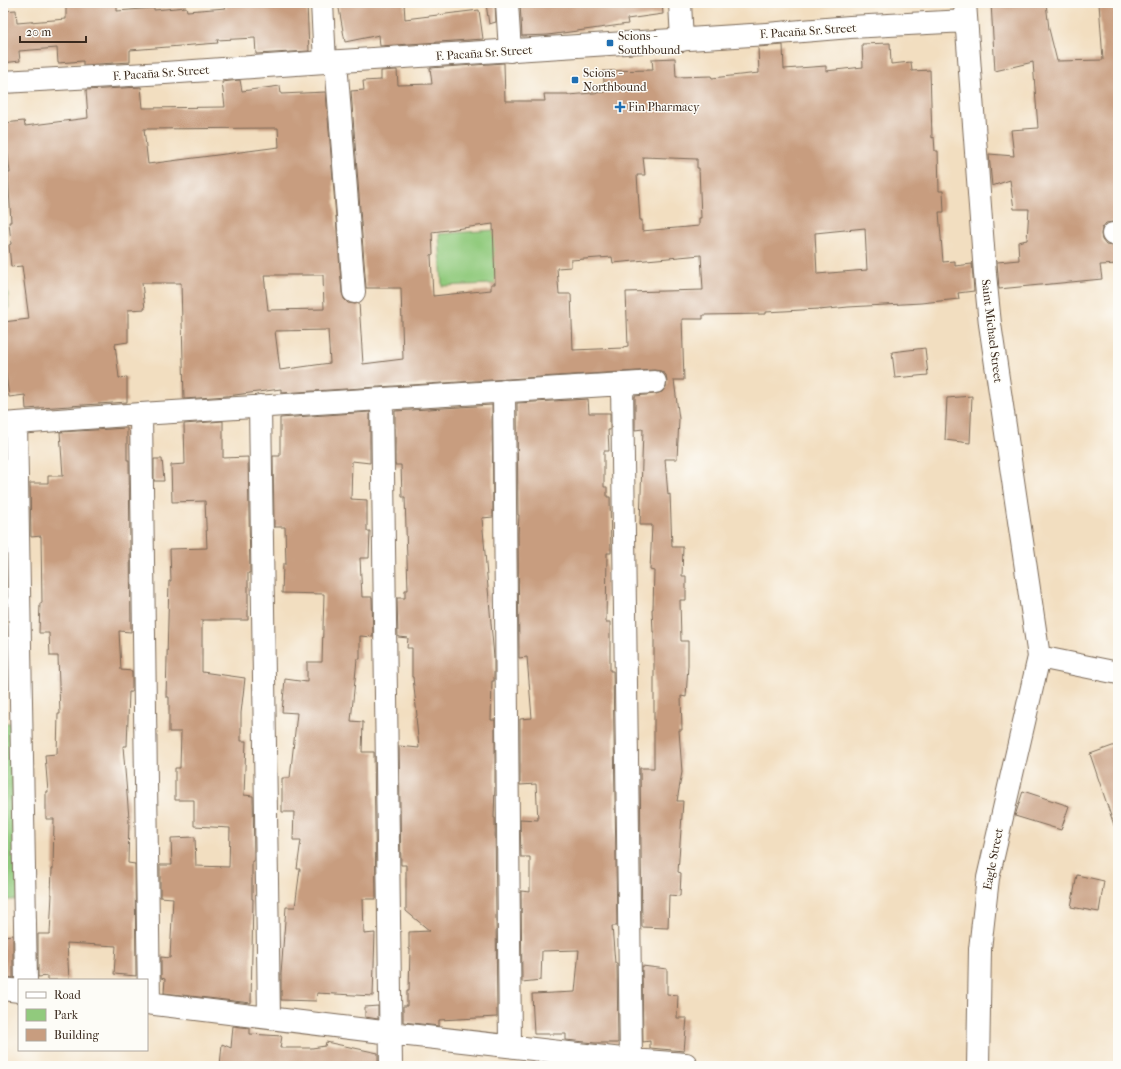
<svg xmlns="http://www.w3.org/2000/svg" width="1121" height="1069" font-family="'IM FELL French Canon',serif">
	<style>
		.green { fill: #91ca7d; stroke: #667a4e }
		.building { fill: #c89d7f; fill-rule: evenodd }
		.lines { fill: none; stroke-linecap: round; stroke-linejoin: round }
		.minor-casing { stroke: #7b6957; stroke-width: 24 }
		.tertiary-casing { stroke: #7b6957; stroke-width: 24 }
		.minor { stroke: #fff; stroke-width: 22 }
		.tertiary { stroke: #fff; stroke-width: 22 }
		.poi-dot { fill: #1f6fb2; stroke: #fdfcf7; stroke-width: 1.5 }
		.labels { text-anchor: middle; stroke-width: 3; stroke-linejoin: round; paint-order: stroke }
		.street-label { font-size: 12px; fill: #3b2a1e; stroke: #fdfcf7 }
		.poi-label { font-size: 12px; fill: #3b2a1e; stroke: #fdfcf7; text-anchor: start }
	</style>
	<rect width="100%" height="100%" fill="#fdfcf7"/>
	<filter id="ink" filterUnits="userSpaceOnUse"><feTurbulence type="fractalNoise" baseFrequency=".025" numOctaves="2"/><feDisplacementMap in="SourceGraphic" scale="8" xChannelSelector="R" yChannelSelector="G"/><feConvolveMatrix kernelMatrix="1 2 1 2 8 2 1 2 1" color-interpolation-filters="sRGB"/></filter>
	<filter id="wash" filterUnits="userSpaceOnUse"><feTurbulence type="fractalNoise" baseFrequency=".012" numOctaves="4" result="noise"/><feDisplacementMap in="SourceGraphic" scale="16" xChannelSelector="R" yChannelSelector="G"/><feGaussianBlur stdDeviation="0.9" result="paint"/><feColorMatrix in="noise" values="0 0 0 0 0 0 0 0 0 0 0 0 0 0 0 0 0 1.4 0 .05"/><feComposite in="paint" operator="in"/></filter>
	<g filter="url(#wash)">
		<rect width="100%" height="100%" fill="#f2dec0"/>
		<!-- green -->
		<path class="green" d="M522 228 526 280 491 284 442 286 439 234Z
			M6 270 9 309H3V271Z
			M3 723H18L19 900H3Z"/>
		<g id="blocks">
			<!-- building -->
			<path class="building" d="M66 3H117V11L154 8V10L186 7 187 11 226 8V3H307L309 51 256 54 255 38 217 40 218 43 130 50V62L83 65V61L58 63 57 48 19 51 20 61 3 63V11L16 10 17 23 66 19Z
				M338 3H404L405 19 479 10 483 39 380 46 379 35 345 42Z
				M495 3 496 22 489 24 486 4Z
				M520 3H662L663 14 627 19 628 24 548 35 522 36Z
				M991 3H1046L1049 29 1057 61 1103 60 1099 3H1118V222H1113L1106 223 1102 228 1101 234 1102 240 1106 245 1113 246H1118V264L1100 265 1102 279 999 289 997 262 1019 260 1018 242 1027 240 1029 209H1014L1010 180 992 186 989 154 1014 156 1011 130 1038 128 1033 62 995 71Z
				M890 43 891 64 911 62 912 71 930 70 932 138 934 137 935 151H938L939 191H943L944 212H939L943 262 955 261V266L972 264 974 291 958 293 959 299 921 303 848 307 819 310V309L766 312V314L703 315V319H682L684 380H674L679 419 677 459H665L668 495 670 494 672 547H683L682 576H686V600H680L681 641H688V665L686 697 681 696 682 730H679L682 772 677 801H683L678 872 681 873 680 896 669 895 668 928 642 927 640 768H654V632H653L652 609H653L654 571 650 570 652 525H640L643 429 635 430V396L656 394 662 392 666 387 667 382 666 375 661 371 654 370 281 393V389L227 396 184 399 181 283H142L145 309 128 310V342L115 344 119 378 127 377V402L26 409 25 395 9 397 3 352V322L29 319 22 266 11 267 9 245 11 244 9 222H11L8 173H10L4 123 24 121 25 126 88 118 86 90 141 87 143 108 225 107 222 82 240 80 242 91 280 86 281 94 326 92 342 293 344 299 348 303 355 304 359 303 363 364 403 359 401 288H366L351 91 364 90 363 81 381 80V71L397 70 398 85 432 84 430 68 504 63 505 101H545L544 94H568V95L605 92 603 71 653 70 652 59 675 58 676 77 711 76 712 78 759 73 758 47 783 45 784 69 826 66V71L863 67 862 44ZM278 128 279 147 148 164 144 129ZM643 157 697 159V168H699L701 218H699V226L642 231V220H640L637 175H645ZM493 224 495 284H491V290L433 296 431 255 433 254 432 232ZM865 228 867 270 817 274 815 233ZM701 255 703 290 626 292 628 346 623 347V348L573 350 571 294H559L557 268 571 267V260L612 257 613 263ZM264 275H323L324 309 268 310ZM328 330 330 363 280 370 275 331Z
				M925 348 928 375 895 378 892 352Z
				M972 396 970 443 945 440 947 398Z
				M588 399 589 413H610V430H608L609 451H604V487H607V497H610L611 553H607L606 622H610V671H613L617 926H612L615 963H617L618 1043H595L566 1040V1034H534L532 994 575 992 579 950 542 951 541 980 522 982 521 891 530 892V857H521L520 819 538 820 536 784 520 785V719L532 718 527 657 519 658 518 534 519 515H518L517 403Z
				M492 405 493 517 482 518 494 658V681H492L491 720H495V785L494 818H495L497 1017 439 1020V1026L403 1022V1006H407V991H409L410 949H409V932L430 931 406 911V865H401L399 746 419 748 416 717 417 716 413 677H412V648H407L408 638 398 637 397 598H405V590H408L405 497H402L401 465H395V411Z
				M370 412V463L352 461 351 499 367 500V531H370L369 558H360L362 597H372L373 637 360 636V659H357L351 721 363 722 362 752H374L376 899H363L364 934 375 933 373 996 317 993 316 1001 281 1000V974L286 907H295L300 869H297L301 840H293L294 812H282V778H290L297 713 282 712 285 679 307 682V662H322L324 594 282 593 283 564H286L285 527H274L273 456H280V418Z
				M223 421V458L248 457 250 573H248V620H202V672L245 678 241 713V741H246L244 795 253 796 254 861H252V899H253L251 1003 164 993 165 979 161 978V957L170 958 173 898 160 897V865H172L171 838 195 837 196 866 229 867 230 828 194 826V800H175V768H180L181 732H169V697H166L169 581H171L170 549 207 548 205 501 172 502 171 465 185 464 184 424Z
				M127 428V460H129L131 632 119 631 121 670 132 671V692H129L127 746H123L129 818 128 863 135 864 136 976 114 974 116 946 67 943 69 980H48V976L38 977V934H50L52 894H51L52 869H53L54 819H46V792H48L45 755 57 754 58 714H60L58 656H50L49 633H39L40 603H42L41 536 31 537 30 483H48V476H63L60 432Z
				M154 459H162L164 481H154Z
				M3 501H5L6 537H3Z
				M1118 744V828H1115L1090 754Z
				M1023 791 1069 806 1061 830 1015 816Z
				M1077 875 1104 881 1099 912 1071 907Z
				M13 935V978L3 977V936Z
				M642 966 667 969V994L678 995 677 1018H687L684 1051 650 1048V1041L643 1042Z
				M378 1006V1019L365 1017V1007Z
				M233 1026 250 1028V1034L282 1036 280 1048H312L325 1046 326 1042 378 1053V1066H220L222 1044 231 1048Z"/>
		</g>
	</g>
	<g filter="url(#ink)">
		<use href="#blocks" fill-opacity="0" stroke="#7b6957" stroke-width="1"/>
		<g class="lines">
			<defs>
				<path id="minor" d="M322 3 325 62
					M507 3 510 51
					M680 3 682 40
					M336 62 354 292
					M1113 234H1118
					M622 384 631 1060
					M504 391 510 1046
					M382 399 391 1066
					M260 406 269 1017
					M141 414 149 1003
					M16 423 26 980
					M3 424 141 414 655 382
					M3 989 19 991
					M147 1003 391 1033 631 1060 686 1064"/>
				<path id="tertiary" d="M965 3 985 274 990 324 1039 657 988 878 980 949 978 1066
					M3 82 165 73 325 62 767 34 850 27 966 21
					M1039 657 1118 673"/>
			</defs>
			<!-- minor casing -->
			<use href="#minor" class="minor-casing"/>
			<!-- tertiary casing -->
			<use href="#tertiary" class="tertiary-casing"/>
			<!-- minor -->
			<use href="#minor" class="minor"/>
			<!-- tertiary -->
			<use href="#tertiary" class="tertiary"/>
		</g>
	</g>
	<!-- markers -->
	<g class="poi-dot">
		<rect x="606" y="39" width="8" height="8" rx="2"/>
		<rect x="571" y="76" width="8" height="8" rx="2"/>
		<path d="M618 101h4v4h4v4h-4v4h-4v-4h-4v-4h4z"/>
	</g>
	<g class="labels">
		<!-- street labels -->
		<g class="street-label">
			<text transform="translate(808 31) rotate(-4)" y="4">F. Pacaña Sr. Street</text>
			<text transform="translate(484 53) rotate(-4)" y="4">F. Pacaña Sr. Street</text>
			<text transform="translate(161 73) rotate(-4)" y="4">F. Pacaña Sr. Street</text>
			<text transform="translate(992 331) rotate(83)" y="4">Saint Michael Street</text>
			<text transform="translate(993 859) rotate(-79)" y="4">Eagle Street</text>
		</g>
		<!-- poi labels -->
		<g class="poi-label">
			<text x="618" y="40">Scions -<tspan x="618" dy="14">Southbound</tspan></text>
			<text x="583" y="77">Scions -<tspan x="583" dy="14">Northbound</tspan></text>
			<text x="628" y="111">Fin Pharmacy</text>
		</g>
	</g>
	<!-- margin -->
	<rect width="1121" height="1069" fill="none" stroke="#fdfcf7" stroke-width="16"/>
	<!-- legend -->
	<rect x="18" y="979" width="130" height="72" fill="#fdfcf7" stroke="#afa8a0"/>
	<rect x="26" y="992" width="20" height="6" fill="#ffffff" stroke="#afa8a0"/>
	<text x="54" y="999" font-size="12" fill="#3b2a1e">Road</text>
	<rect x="26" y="1009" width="20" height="12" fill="#91ca7d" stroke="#afa8a0"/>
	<text x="54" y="1019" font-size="12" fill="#3b2a1e">Park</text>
	<rect x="26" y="1029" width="20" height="12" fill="#c89d7f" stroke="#afa8a0"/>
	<text x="54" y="1039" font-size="12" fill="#3b2a1e">Building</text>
	<!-- scale -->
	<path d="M20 36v6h66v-6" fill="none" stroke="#3b2a1e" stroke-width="2"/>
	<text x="26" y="36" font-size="12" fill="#3b2a1e" stroke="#fdfcf7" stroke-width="3" paint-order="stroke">20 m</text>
</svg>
